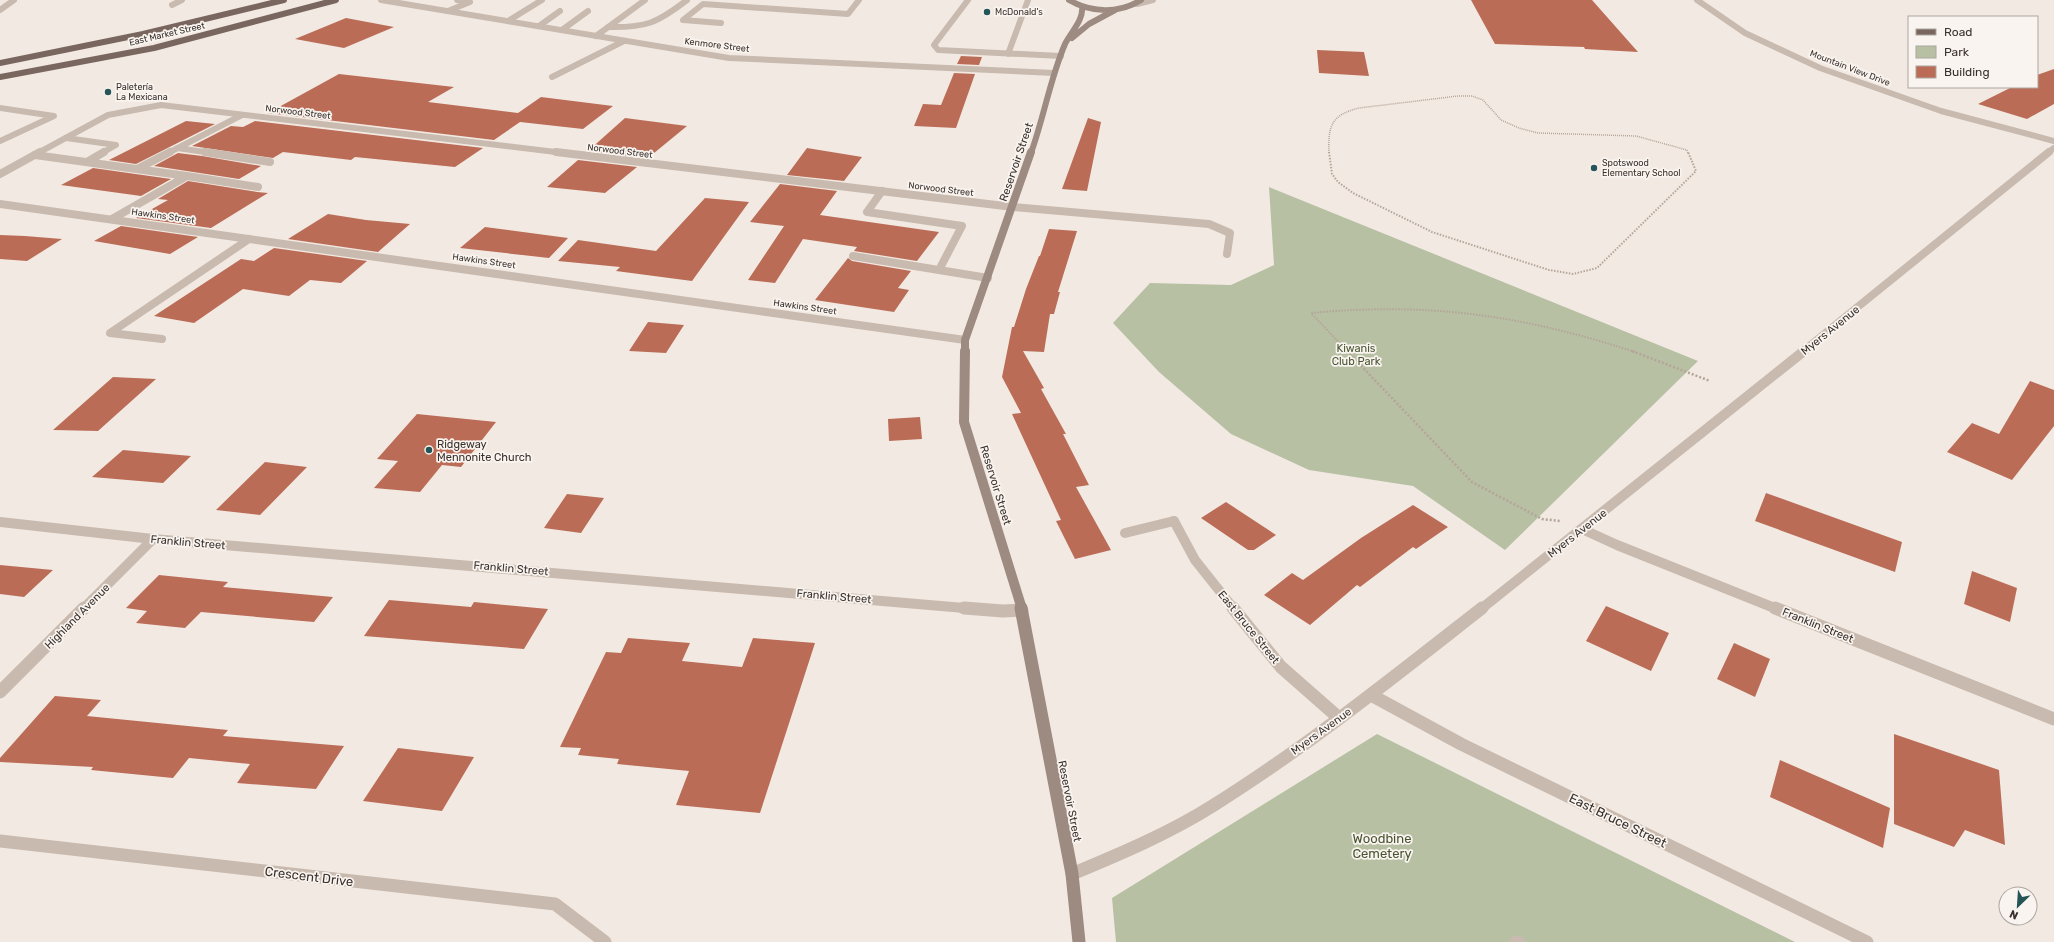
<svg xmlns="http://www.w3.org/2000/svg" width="2054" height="942" font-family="Rubik,sans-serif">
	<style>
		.green { fill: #b7c0a3 }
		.building { fill: #bb6c57 }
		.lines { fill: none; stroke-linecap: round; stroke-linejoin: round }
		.path-far2 { stroke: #b5a499; stroke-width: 1.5; stroke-dasharray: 1 1; stroke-linecap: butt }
		.path-far1 { stroke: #b5a499; stroke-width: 2; stroke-dasharray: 1.5 1.5; stroke-linecap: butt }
		.path { stroke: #b5a499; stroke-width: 2.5; stroke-dasharray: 2 2; stroke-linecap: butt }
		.service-far3 { stroke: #c9baaf; stroke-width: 6 }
		.service-far2 { stroke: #c9baaf; stroke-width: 8 }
		.service-far1 { stroke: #c9baaf; stroke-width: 10 }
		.service { stroke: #c9baaf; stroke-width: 13 }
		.minor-far3 { stroke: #c9baaf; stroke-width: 6 }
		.minor-far2 { stroke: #c9baaf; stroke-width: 8 }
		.minor-far1 { stroke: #c9baaf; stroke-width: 10 }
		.minor { stroke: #c9baaf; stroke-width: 13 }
		.secondary-far3 { stroke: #9d8a80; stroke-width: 6 }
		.secondary-far2 { stroke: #9d8a80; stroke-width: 8 }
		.secondary-far1 { stroke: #9d8a80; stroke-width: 10 }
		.secondary { stroke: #9d8a80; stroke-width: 13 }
		.primary { stroke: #79675f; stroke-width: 6 }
		.poi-dot { fill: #255557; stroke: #f9f4ef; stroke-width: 1.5 }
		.labels { text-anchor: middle; stroke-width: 3.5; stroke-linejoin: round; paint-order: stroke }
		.far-poi-label { font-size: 9px; fill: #39302c; stroke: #f9f4ef; text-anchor: start }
		.far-street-label { font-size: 9px; fill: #39302c; stroke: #f9f4ef }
		.street-label { font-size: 11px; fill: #39302c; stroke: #f9f4ef }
		.park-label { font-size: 11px; fill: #495532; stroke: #f9f4ef }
		.poi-label { font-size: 11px; fill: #39302c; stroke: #f9f4ef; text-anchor: start }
		.near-street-label { font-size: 13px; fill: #39302c; stroke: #f9f4ef }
		.near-park-label { font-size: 13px; fill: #495532; stroke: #f9f4ef }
	</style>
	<rect width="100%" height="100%" fill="#f2eae2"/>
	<!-- green -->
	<path class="green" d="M1269 187 1698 361 1505 550 1413 486 1309 470 1231 434 1159 372 1113 323 1150 283 1231 285 1274 265Z
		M1377 734 1795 942H1116L1112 898Z"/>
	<!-- building -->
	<path class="building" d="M1471 0H1592L1638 52 1585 49 1584 47 1495 44Z
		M346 18 394 27 344 48 295 39Z
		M1317 50 1364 52 1369 76 1319 73Z
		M961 56 982 57 979 65 957 64Z
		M2054 69V104L2027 119 1978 104 2012 87H2037V75Z
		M954 73 975 74 956 128 914 126 923 104 941 105Z
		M339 74 454 87 428 102 518 113 541 97 613 106 583 129 520 122 494 140 268 113Z
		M625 118 687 126 648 158 588 151Z
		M1088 118 1101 122 1087 191 1062 189Z
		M186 121 215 124 136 164 109 160Z
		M255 121 483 148 455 167 355 157 351 160 283 152 273 158 192 146 231 126 243 127Z
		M807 148 862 157 844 181 787 175Z
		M178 153 202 156 261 166 239 179 154 166Z
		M578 160 637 167 605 193 547 187Z
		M93 168 171 179 141 196 61 185Z
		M188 181 257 192 268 193 211 228 136 218 168 200 158 199Z
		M780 184 837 191 820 215 939 232 917 261 854 251 857 247 803 239 775 283 748 280 784 226 750 222Z
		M705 198 749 202 692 281 616 271 620 267 558 261 578 240 656 251Z
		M328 214 366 220 410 224 378 252 288 239Z
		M121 226 198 237 170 254 94 241Z
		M485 227 568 238 549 258 460 248Z
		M1049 229 1077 231 1058 292H1060L1054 314H1050L1044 352 1023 351 1044 388 1041 389 1066 434H1063L1089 485 1076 487 1111 550 1075 559 1056 521 1061 520 1012 414 1021 413 1002 377 1012 327H1014L1026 289 1039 256H1040Z
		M0 235 25 236 62 239 27 261 0 259Z
		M274 248 367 261 341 283 310 280 289 296 243 289 194 323 154 316 241 259 254 261Z
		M848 258 852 261 911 271 898 288 909 290 894 312 815 300Z
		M648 322 684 325 666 353 629 351Z
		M113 377 156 379 98 431 53 430Z
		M2030 381 2054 390V426L2012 480 1947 452 1972 423 1999 434Z
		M417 414 496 422 461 467 442 465 420 492 374 488 398 461 377 459Z
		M920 417 922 439 889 441 888 419Z
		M123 450 191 456 163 483 92 477Z
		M265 462 307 467 260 515 216 510Z
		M1766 493 1902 542 1895 572 1755 521Z
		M567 494 604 498 581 533 544 528Z
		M1226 502 1276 535 1254 550H1248L1201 518Z
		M1413 505 1448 527 1416 549 1413 547 1360 587 1357 585 1310 625 1264 595 1292 573 1303 580 1361 538Z
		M0 565 53 570 24 597 0 594Z
		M1972 571 2017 588 2010 622 1964 604Z
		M159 575 228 582 223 587 333 597 314 622 201 612 185 628 136 623 147 611 126 608Z
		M389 600 471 607 474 602 548 609 524 649 364 636Z
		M1606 606 1669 633 1651 671 1586 641Z
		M628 638 690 643 682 661 742 667 753 638 815 643 760 813 676 805 689 771 617 764 619 759 578 755 581 748 560 747 606 652 621 653Z
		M1734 643 1770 659 1755 697 1717 679Z
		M55 696 101 700 87 716 228 730 223 736 344 746 316 789 237 783 250 764 189 758 173 778 91 770 93 767 0 762V758Z
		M1894 734 1999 770 2005 845 1965 830 1954 847 1894 824Z
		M398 748 474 757 442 811 363 801Z
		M1780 760 1890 808 1883 848 1770 797Z"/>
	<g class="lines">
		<!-- path-far2 -->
		<path class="path-far2" d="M1329 153C1328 126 1331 115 1359 108L1458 96H1472L1483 100 1501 120 1519 128 1538 133 1636 136 1687 150 1688 153"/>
		<!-- path-far1 -->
		<path class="path-far1" d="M1329 152 1332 174 1338 182 1353 193 1432 232 1549 270 1573 274 1597 268 1696 171 1688 152
			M1348 352 1311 313C1429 302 1522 315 1635 352"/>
		<!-- path -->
		<path class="path" d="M1347 351 1472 482 1542 519 1560 521
			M1632 351 1710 381"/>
		<!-- service-far3 -->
		<path class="service-far3" d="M968 0 934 45 938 50 1061 56
			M448 11 470 2 457 0
			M508 21 542 0
			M721 23 683 20 703 4 848 14 859 0
			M539 26 560 11
			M608 27C646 28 657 23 687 0
			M562 30 588 11
			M596 36 645 0
			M1008 54 1028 0
			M552 77 624 41
			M0 108 54 116 0 141
			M66 138 116 145 102 153
			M177 148 212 153
			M168 153 242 115"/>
		<!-- service-far2 -->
		<path class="service-far2" d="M205 152 270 162
			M35 155 187 176
			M87 162 104 152
			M137 169 170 152
			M882 191 867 212 962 226 939 270
			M112 219 187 176 258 187
			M853 256 988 278
			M162 339 110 333 249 239"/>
		<!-- service-far1 -->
		<path class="service-far1" d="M1125 533 1174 521"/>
		<!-- service -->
		<path class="service" d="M1516 942H1518"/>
		<!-- minor-far3 -->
		<path class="minor-far3" d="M381 0 729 58 1054 73
			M1697 0 1745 33 1820 68 1941 111 2054 141
			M1137 4 1153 0
			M172 5 182 0
			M0 10 14 0
			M38 153 108 115 161 105 564 153
			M2047 153 2054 148"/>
		<!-- minor-far2 -->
		<path class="minor-far2" d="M556 152 1013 207 1209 224 1230 233 1227 254
			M0 174 40 152
			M0 204 965 340
			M1802 352 2049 152"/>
		<!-- minor-far1 -->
		<path class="minor-far1" d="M1174 521 1195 560 1234 609
			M0 522 153 539 976 609
			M1582 529 1617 545 1777 609
			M83 609 153 539
			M1481 609 1804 351"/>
		<!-- minor -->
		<path class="minor" d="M964 608 1003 611 1022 610
			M1233 608 1281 667 1339 718
			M1775 608 2054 719
			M0 692 84 608
			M1371 695 1461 744 1867 942
			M0 841 555 904 605 942
			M1072 874C1120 854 1170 833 1214 805 1308 746 1395 676 1482 608"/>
		<!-- secondary-far3 -->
		<path class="secondary-far3" d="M1069 0C1091 13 1119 14 1141 0
			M1072 38 1089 24 1115 10
			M1031 153C1044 117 1050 79 1065 44 1071 32 1084 20 1082 6"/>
		<!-- secondary-far2 -->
		<path class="secondary-far2" d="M965 352V340L1031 152"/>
		<!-- secondary-far1 -->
		<path class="secondary-far1" d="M965 351 964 422 1022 609"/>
		<!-- secondary -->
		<path class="secondary" d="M1021 608 1072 874 1079 942"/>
		<!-- primary -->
		<path class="primary" d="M0 63 143 34 284 0
			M0 77 154 48 336 0"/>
	</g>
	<!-- markers -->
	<g class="poi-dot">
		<circle cx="987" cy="12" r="4"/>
		<circle cx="108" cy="92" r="4"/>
		<circle cx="1594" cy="168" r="4"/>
		<circle cx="429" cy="450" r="4"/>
	</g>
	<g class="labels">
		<!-- far-poi labels -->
		<g class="far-poi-label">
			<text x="995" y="15">McDonald's</text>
			<text x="116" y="90">Paletería<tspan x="116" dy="10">La Mexicana</tspan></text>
			<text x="1602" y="166">Spotswood<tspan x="1602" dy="10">Elementary School</tspan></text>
		</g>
		<!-- far-street labels -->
		<g class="far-street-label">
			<text transform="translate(167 34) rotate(-13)" y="3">East Market Street</text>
			<text transform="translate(717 45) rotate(7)" y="3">Kenmore Street</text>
			<text transform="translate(1850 68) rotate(21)" y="3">Mountain View Drive</text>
			<text transform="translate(298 112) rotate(7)" y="3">Norwood Street</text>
			<text transform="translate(620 151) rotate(7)" y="3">Norwood Street</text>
			<text transform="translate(941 189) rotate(7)" y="3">Norwood Street</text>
			<text transform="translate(163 216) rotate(8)" y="3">Hawkins Street</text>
			<text transform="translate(484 261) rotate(8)" y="3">Hawkins Street</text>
			<text transform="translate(805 307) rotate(8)" y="3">Hawkins Street</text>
		</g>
		<!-- street labels -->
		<g class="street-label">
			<text transform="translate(1016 162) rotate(-71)" y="4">Reservoir Street</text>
			<text transform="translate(1830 330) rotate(-39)" y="4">Myers Avenue</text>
			<text transform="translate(996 485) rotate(73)" y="4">Reservoir Street</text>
			<text transform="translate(1577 533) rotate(-38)" y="4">Myers Avenue</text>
			<text transform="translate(188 542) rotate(5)" y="4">Franklin Street</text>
			<text transform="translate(511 568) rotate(5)" y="4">Franklin Street</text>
			<text transform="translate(834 596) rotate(5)" y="4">Franklin Street</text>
			<text transform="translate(77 616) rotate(-45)" y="4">Highland Avenue</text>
			<text transform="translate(1818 625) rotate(22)" y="4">Franklin Street</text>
			<text transform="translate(1249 627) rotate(51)" y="4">East Bruce Street</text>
			<text transform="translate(1321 731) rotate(-36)" y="4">Myers Avenue</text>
			<text transform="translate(1070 801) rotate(79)" y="4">Reservoir Street</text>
		</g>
		<!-- park labels -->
		<g class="park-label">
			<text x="1356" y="352">Kiwanis<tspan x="1356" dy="13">Club Park</tspan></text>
		</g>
		<!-- poi labels -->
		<g class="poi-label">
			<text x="437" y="448">Ridgeway<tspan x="437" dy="13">Mennonite Church</tspan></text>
		</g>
		<!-- near-street labels -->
		<g class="near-street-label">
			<text transform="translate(1618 820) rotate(26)" y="5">East Bruce Street</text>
			<text transform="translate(309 876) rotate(7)" y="5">Crescent Drive</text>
		</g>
		<!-- near-park labels -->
		<g class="near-park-label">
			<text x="1382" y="843">Woodbine<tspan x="1382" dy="15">Cemetery</tspan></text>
		</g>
	</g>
	<!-- legend -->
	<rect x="1908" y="16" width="130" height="72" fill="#f9f4ef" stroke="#aca6a1"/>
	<rect x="1916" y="29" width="20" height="6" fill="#79675f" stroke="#aca6a1"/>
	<text x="1944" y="36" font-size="12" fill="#39302c">Road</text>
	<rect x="1916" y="46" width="20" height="12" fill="#b7c0a3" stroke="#aca6a1"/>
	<text x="1944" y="56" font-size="12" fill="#39302c">Park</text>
	<rect x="1916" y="66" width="20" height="12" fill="#bb6c57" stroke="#aca6a1"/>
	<text x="1944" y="76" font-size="12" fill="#39302c">Building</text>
	<!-- north arrow -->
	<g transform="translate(2018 906) rotate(205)"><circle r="19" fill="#f9f4ef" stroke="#aca6a1"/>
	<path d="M0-3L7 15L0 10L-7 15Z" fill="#255557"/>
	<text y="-6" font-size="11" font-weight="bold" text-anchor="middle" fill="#39302c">N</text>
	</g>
</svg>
